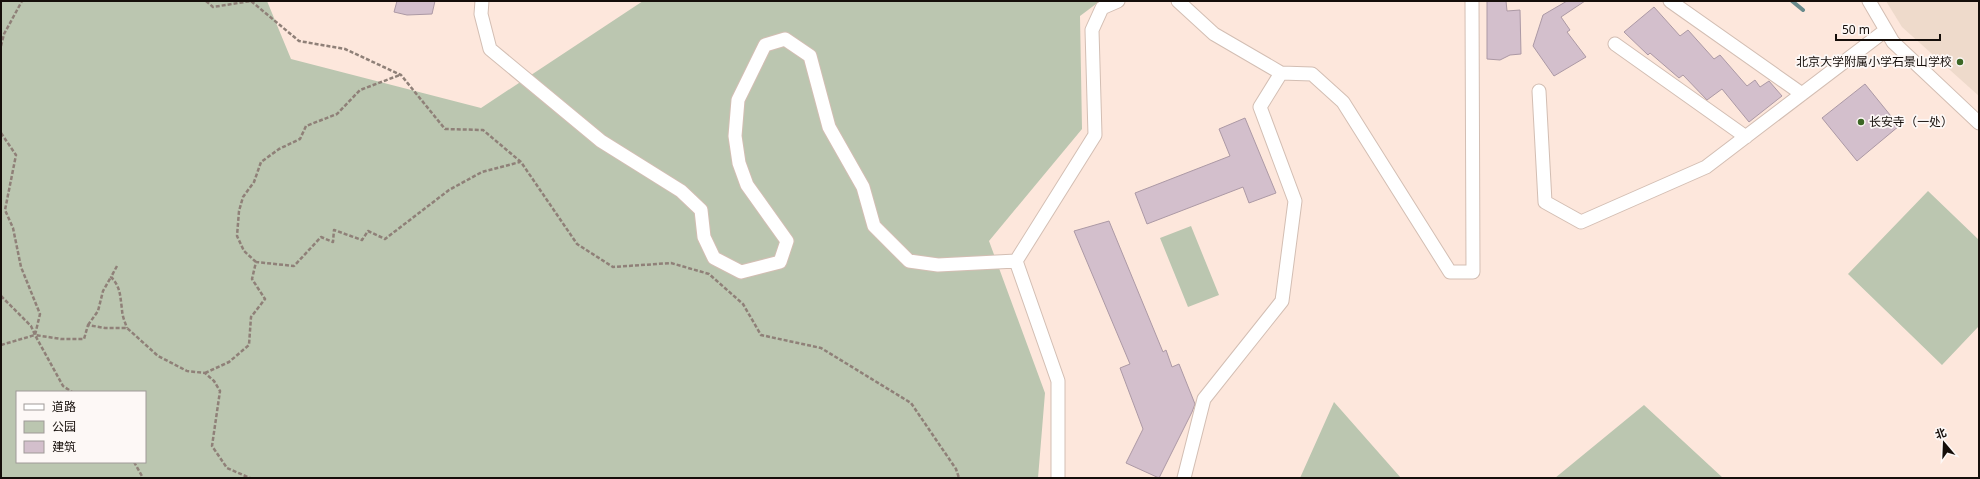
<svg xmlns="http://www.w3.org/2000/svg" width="1980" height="479" font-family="'Noto Sans','Noto Sans SC',sans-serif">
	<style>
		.education { fill: #eedacb }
		.green { fill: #bbc6b0; fill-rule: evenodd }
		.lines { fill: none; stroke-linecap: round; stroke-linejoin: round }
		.stream { stroke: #6a8b8d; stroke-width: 4 }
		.building { fill: #d3bfcc; stroke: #ac99a5 }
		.minor-casing { stroke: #d3beb3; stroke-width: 15 }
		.path { stroke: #8f8078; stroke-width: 2.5; stroke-dasharray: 4 2; stroke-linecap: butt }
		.minor { stroke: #fff; stroke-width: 13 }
		.poi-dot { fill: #3c6725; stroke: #fdf8f6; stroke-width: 1.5 }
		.labels { text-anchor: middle; stroke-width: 3.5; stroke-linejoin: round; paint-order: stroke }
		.poi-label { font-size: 12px; fill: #150e0a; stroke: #fdf8f6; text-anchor: end }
	</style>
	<rect width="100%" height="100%" fill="#fde7dc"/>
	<!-- education -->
	<path class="education" d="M1886 1H1979V96L1902 27Z"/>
	<!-- green -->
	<path class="green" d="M1 1H267L291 59 481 108 643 1H1100L1080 16 1082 129 989 241 1045 393 1038 478H1ZM17 392H145V462H17Z
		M1928 191 1979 240V326L1942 365 1848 274Z
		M1191 226 1219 295 1188 307 1160 238Z
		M1334 402 1401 478H1300Z
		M1644 405 1723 478H1555Z"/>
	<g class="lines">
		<!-- stream -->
		<path class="stream" d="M1792 1 1803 10"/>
	</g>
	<!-- building -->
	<path class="building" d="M397 1H435L432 14 407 15 394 12Z
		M1487 1H1506L1507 11 1520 10 1521 54 1510 55 1500 60 1487 59Z
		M1567 1H1585L1561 17 1570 30 1567 32 1586 57 1554 76 1533 46 1543 15Z
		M1654 7 1680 36 1688 30 1714 59 1720 55 1747 86 1755 80 1760 87 1769 81 1782 96 1749 122 1722 89 1707 100 1683 75 1679 78 1650 53 1648 55 1624 32Z
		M1865 84 1899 126 1857 161 1822 118Z
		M1245 118 1276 193 1249 203 1243 187 1147 224 1135 193 1230 156 1219 129Z
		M1109 221 1163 352 1166 350 1172 367 1179 364 1195 404 1192 412 1159 478 1126 463 1143 429 1120 368 1130 364 1074 231Z"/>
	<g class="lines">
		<defs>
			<path id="minor" d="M482 1 481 14 490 49 601 141 681 191 701 210 704 237 714 258 741 272 780 262 787 241 747 185 739 163 735 136 738 100 765 45 785 39 810 56 829 127 863 187 874 226 909 261 938 265 1016 261
				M1178 1 1214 34 1281 73
				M1670 1 1802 94
				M1869 1 1893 42 1979 123
				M1615 44 1746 137
				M1539 91 1545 202 1581 222 1706 167 1886 30
				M1058 478V381L1016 261 1095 135 1092 30 1102 8 1118 1
				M1184 478 1204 399 1282 301 1295 201 1260 107 1281 73 1312 74 1343 102 1450 272H1473L1472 1"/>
		</defs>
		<!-- minor casing -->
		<use href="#minor" class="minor-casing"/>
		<!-- path -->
		<path class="path" d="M206 1 213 7 251 1 299 41 345 49 401 75 445 129 483 130 521 162 577 244 613 267 671 263 709 274 743 304 761 335 821 348 911 403 956 469 959 478
			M1 46 4 34 22 1
			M1 133 16 155 5 210 13 228 21 267 40 314 35 335 63 386 72 392
			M256 262 244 251 237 236 239 211 243 197 254 182 261 162 279 149 300 139 306 126 337 114 360 90 400 75
			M117 266 111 277C121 287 120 297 122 309 122 316 125 322 127 328
			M1 296 31 326 35 335 61 339H84L88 325 105 328H127L158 356 187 371 205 373 214 381 220 391 212 446 227 468 250 478
			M88 325 98 311 103 291 111 277
			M1 345 35 335
			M205 373 229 362 249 345 251 317 265 299 252 279 256 262 294 266 321 237 333 242 334 230 362 240 368 231 385 239 449 190 482 172 520 162
			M134 462 143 478"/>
		<!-- minor -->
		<use href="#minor" class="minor"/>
	</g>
	<!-- markers -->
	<g class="poi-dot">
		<circle cx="1960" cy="62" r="4"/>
		<circle cx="1861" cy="122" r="4"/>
	</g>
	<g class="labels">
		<!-- poi labels -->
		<g class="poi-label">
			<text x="1952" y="66">北京大学附属小学石景山学校</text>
			<text x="1869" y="126" text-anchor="start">长安寺（一处）</text>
		</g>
	</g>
	<!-- border -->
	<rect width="1980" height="479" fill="none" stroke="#150e0a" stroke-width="4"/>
	<!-- legend -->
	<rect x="16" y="391" width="130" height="72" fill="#fdf8f6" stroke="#a09a98"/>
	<rect x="24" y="404" width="20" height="6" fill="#ffffff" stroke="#a09a98"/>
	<text x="52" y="411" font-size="12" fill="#150e0a">道路</text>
	<rect x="24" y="421" width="20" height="12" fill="#bbc6b0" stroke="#a09a98"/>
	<text x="52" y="431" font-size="12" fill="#150e0a">公园</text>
	<rect x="24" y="441" width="20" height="12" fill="#d3bfcc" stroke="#a09a98"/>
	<text x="52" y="451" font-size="12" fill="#150e0a">建筑</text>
	<!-- north arrow -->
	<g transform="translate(1944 443) rotate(341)" stroke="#fdf8f6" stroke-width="3" paint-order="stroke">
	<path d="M0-3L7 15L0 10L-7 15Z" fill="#150e0a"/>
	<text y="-6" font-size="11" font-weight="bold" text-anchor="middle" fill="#150e0a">北</text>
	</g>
	<!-- scale -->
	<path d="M1836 34v6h104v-6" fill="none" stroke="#150e0a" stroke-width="2"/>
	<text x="1842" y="34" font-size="12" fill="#150e0a" stroke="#fdf8f6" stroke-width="3" paint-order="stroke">50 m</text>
</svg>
